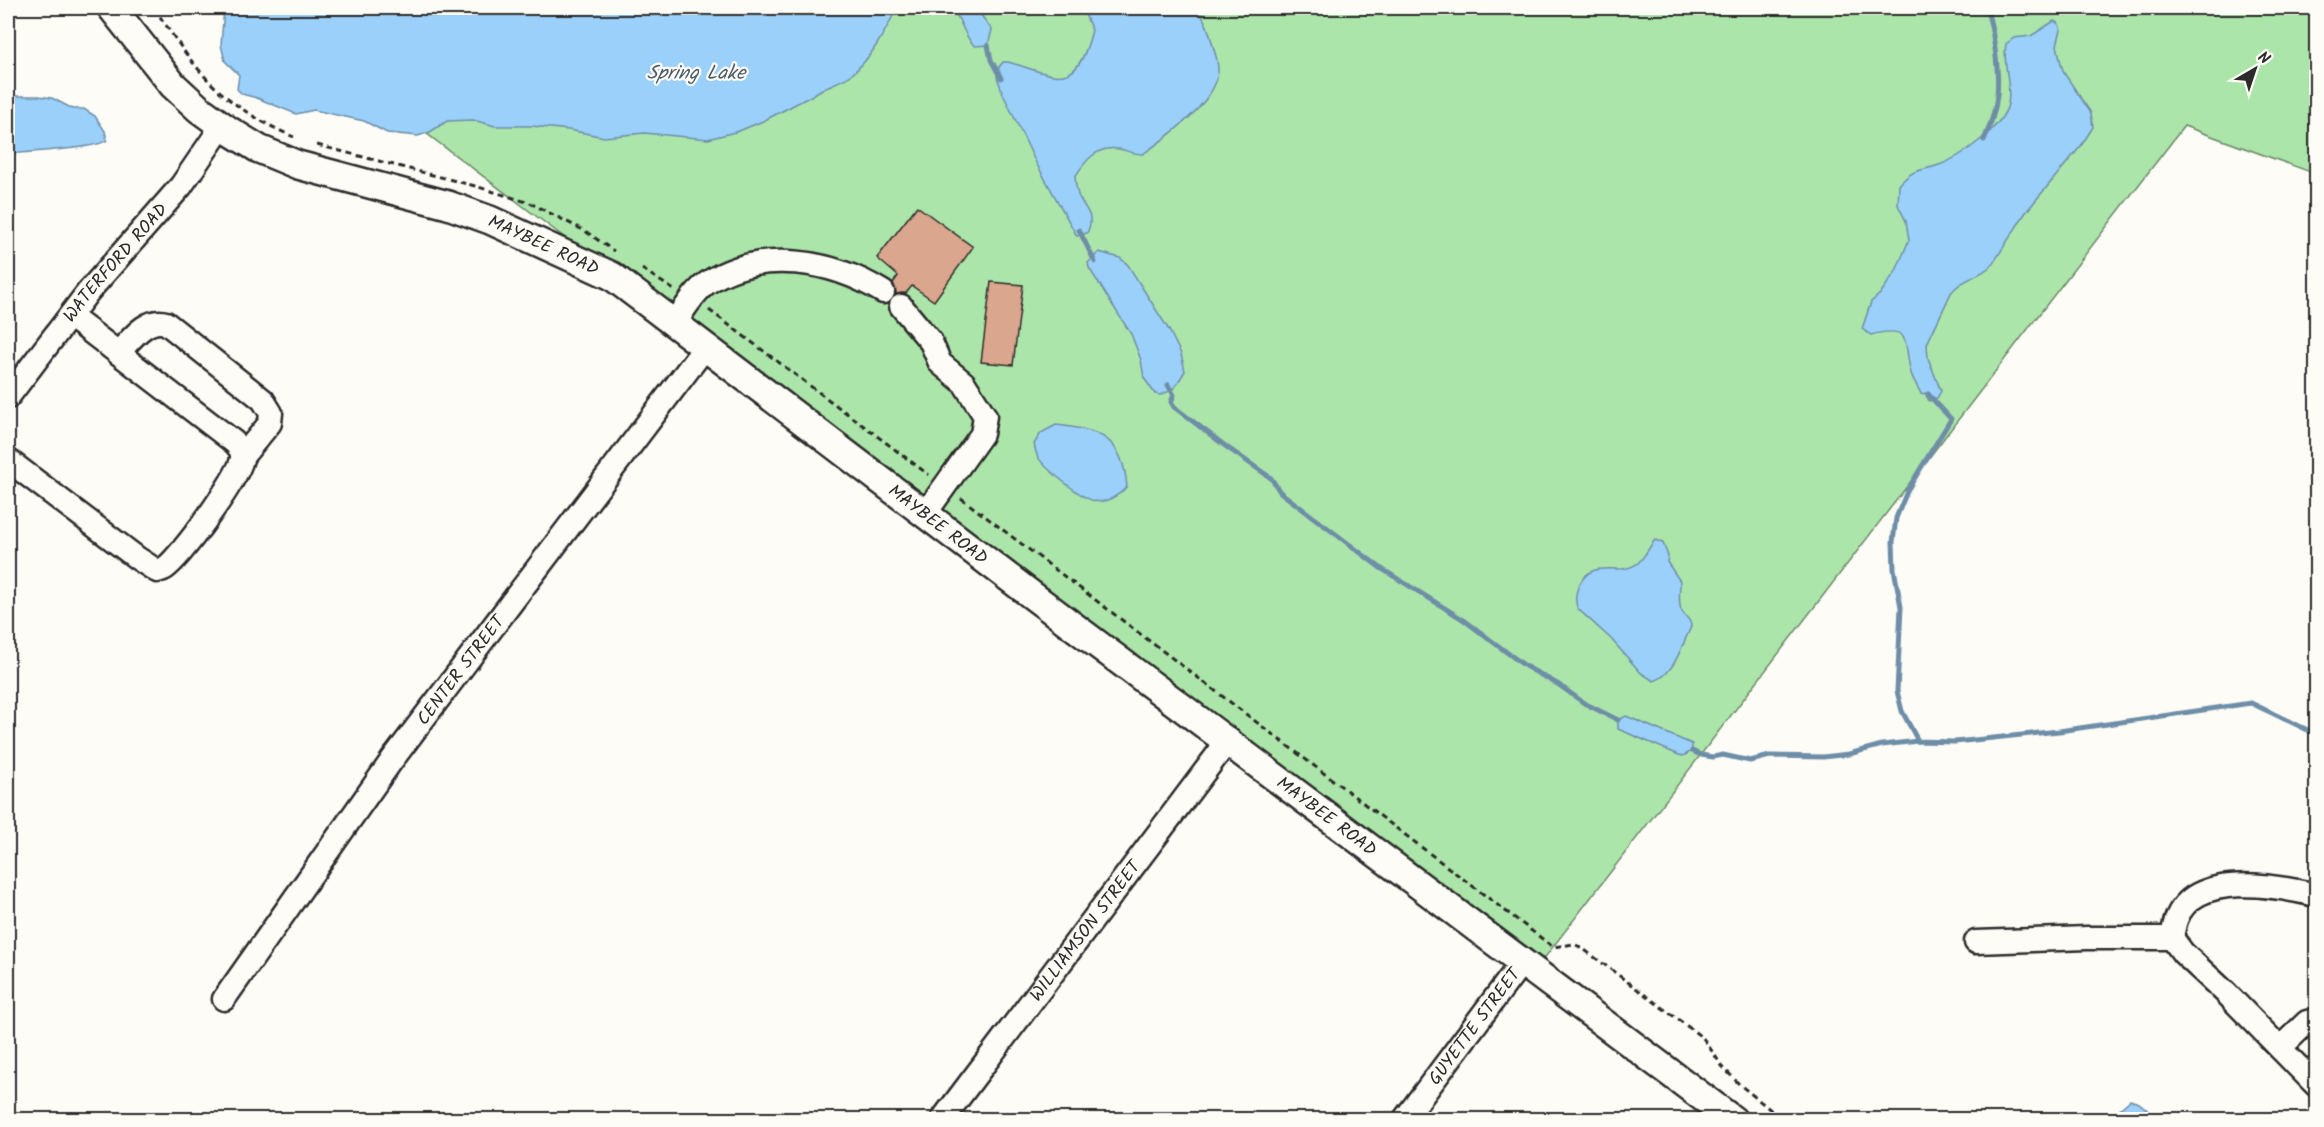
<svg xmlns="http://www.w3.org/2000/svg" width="2324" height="1127" font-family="Kalam,sans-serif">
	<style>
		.green { fill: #ace5a9; stroke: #6c886a; stroke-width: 1.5 }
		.water { fill: #9ad0f9; stroke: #6e8ea7; stroke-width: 1.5 }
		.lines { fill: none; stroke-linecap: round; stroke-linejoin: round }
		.stream { stroke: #6e8ea7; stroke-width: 5 }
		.building { fill: #daa68d; stroke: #2b2b2b; stroke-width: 1.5 }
		.minor-casing { stroke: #2b2b2b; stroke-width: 27 }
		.major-casing { stroke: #2b2b2b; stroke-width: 32 }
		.path { stroke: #2b2b2b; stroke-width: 3; stroke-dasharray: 6 4.5; stroke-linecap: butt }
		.minor { stroke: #fdfcf7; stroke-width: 22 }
		.major { stroke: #fdfcf7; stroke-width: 27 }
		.labels { text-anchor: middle; stroke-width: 4.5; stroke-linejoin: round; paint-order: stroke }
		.street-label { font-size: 18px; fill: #2b2b2b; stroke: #fdfcf7 }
		.water-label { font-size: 20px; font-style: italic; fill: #4c5d69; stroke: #fdfcf7 }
	</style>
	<rect width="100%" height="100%" fill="#fdfcf7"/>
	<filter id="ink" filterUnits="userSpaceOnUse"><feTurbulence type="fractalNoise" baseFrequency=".0167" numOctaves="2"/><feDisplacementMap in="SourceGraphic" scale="12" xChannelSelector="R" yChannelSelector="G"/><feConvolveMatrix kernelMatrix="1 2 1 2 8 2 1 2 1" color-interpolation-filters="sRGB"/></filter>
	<g filter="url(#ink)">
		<!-- green -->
		<path class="green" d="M282 8H2316V174L2184 126 1536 969 273 18Z"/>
		<!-- water -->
		<path class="water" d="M224 8H897C886 30 871 59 851 75 839 83 824 86 813 95L763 121 739 131 708 139 644 133 604 137 569 130 532 126H495L473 120 447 121 430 132 418 136 387 133 364 121 314 110 296 114 257 98 242 94 237 89 239 75 225 61 221 45Z
			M951 8H976L992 30 988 45 975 46C962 35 963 20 951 8Z
			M1082 8H1197C1206 20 1209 31 1213 46 1216 56 1220 68 1217 78 1210 106 1166 138 1143 154 1134 154 1128 151 1119 149 1097 145 1085 161 1075 177 1076 184 1076 191 1079 197 1087 212 1095 216 1087 233L1077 236 1035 161 1003 94 997 77 999 67 1003 62H1008C1056 75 1076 95 1092 30Z
			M2054 21 2059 24 2061 30 2057 45 2061 64 2064 73 2091 113 2093 127 2081 146 2026 212 1992 265C1980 277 1961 279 1951 293L1927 344 1928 358 1941 391 1937 398 1929 401 1925 393 1921 394C1918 387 1913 380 1911 373 1903 342 1913 324 1871 335L1862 329 1871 302 1880 294 1896 271 1909 240 1906 221 1898 205 1899 185C1914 167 1920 172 1939 165 1960 158 2003 127 2008 104 2012 84 2002 64 2006 44L2014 38 2031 36Z
			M15 96H39L52 98 73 109H84L95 116 105 131 107 140C97 149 26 152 8 154V98Z
			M1099 252 1120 258 1128 265 1169 330 1181 354 1185 371 1174 389 1161 395 1155 394 1144 378 1141 360 1131 334 1089 268 1088 263Z
			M1056 425C1100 430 1123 437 1127 487 1119 495 1106 504 1094 501 1082 498 1044 468 1038 457 1036 454 1035 448 1034 444L1041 433Z
			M1655 540 1663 543 1668 556 1667 562 1680 581C1680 591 1678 600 1681 610 1684 616 1691 619 1691 626 1690 631 1687 635 1685 640 1679 654 1671 676 1654 681L1641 673 1611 639 1577 608C1575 598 1575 594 1579 585 1593 556 1619 578 1638 563 1645 557 1649 547 1655 540Z
			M1626 716 1692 744V751L1683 756 1679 755 1618 729V720Z
			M2130 1100 2139 1103 2159 1119H2097L2116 1112Z"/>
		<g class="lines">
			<!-- stream -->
			<path class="stream" d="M988 45 991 60 1001 78
				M1984 140C1999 106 2000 85 1995 49 1993 34 1991 21 1986 8
				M1079 230 1095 262
				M1168 385 1174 395 1171 402 1174 407 1228 448 1271 478 1280 492 1382 569 1464 620 1525 666 1559 685 1584 703 1618 720
				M1918 741 1902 711 1897 691 1901 607 1894 569 1893 542 1896 518 1908 489 1951 419 1928 394
				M1692 751 1701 755 1713 757 1723 755 1750 761 1770 756 1823 757 1849 754 1882 745 1918 741 1955 742 2059 731 2251 703 2316 734"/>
		</g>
		<!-- building -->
		<path class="building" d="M917 206 973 247 934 301 912 286 906 293 896 294 893 283 898 276 877 258Z
			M991 282 1023 285 1013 365 981 362Z"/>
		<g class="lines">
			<defs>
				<g id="minor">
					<path d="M901 306 931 342 940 363 964 383 985 416 982 434 925 514"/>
					<path d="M675 322C685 309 694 292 707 283 760 248 832 260 883 292"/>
					<path d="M118 353C131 340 146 317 166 323L263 400 271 413 270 423 242 457"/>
					<path id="s1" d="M8 397 88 292 181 186 222 126"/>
					<path d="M8 460 137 558 157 571C160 570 162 570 165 568 180 558 241 475 242 458 243 451 238 446 234 442L70 316"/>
					<path d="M2172 938C2173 933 2174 926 2176 920 2194 870 2278 886 2316 895"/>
					<path d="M1976 942 2087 938H2172L2183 953 2226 993 2316 1085"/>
					<path id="s2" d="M224 999 392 760 706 346"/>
					<path d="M2280 1048 2307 1022 2316 1020"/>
					<path id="s3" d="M942 1120 1227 742"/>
					<path id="s4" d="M1404 1120 1522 962"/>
				</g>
				<g id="major">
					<path id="s5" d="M112 8 173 85 199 109 228 130 259 149 298 165 448 205 490 220 612 276 1033 596 1733 1120"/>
				</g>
			</defs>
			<!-- minor casing -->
			<use href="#minor" class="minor-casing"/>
			<!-- major casing -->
			<use href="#major" class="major-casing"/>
			<!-- path -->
			<path class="path" d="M154 8C169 29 183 52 200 71 225 101 259 122 294 137
				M317 145 475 186 530 203 585 231 614 251
				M642 269 674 290
				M709 310 929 475
				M961 498 1553 947 1574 944 1582 948 1703 1038 1722 1066 1739 1084 1783 1120"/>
			<!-- minor -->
			<use href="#minor" class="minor"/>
			<!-- major -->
			<use href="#major" class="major"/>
		</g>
	</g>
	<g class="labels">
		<!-- street labels -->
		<g class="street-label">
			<text dy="6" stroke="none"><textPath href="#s5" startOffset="507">MAYBEE ROAD</textPath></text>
			<text dy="6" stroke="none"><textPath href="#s1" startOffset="172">WATERFORD ROAD</textPath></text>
			<text dy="6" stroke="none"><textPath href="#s5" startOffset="992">MAYBEE ROAD</textPath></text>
			<text dy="6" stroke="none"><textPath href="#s2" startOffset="405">CENTER STREET</textPath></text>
			<text dy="6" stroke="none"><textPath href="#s5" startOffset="1478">MAYBEE ROAD</textPath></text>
			<text dy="6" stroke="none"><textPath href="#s3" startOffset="237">WILLIAMSON STREET</textPath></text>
			<text dy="6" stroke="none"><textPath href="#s4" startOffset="117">GUYETTE STREET</textPath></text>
		</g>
		<!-- water labels -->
		<g class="water-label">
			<text x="696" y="79">Spring Lake</text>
		</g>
	</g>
	<!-- margin -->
	<rect width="2324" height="1127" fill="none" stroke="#fdfcf7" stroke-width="30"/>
	<rect x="15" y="15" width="2294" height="1097" fill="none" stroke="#2b2b2b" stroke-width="2" filter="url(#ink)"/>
	<!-- north arrow -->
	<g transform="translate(2255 69) rotate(39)" stroke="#fdfcf7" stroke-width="4.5" paint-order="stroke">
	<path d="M0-4.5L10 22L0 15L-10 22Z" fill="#2b2b2b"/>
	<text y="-9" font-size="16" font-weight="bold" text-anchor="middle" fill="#2b2b2b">N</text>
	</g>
</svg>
